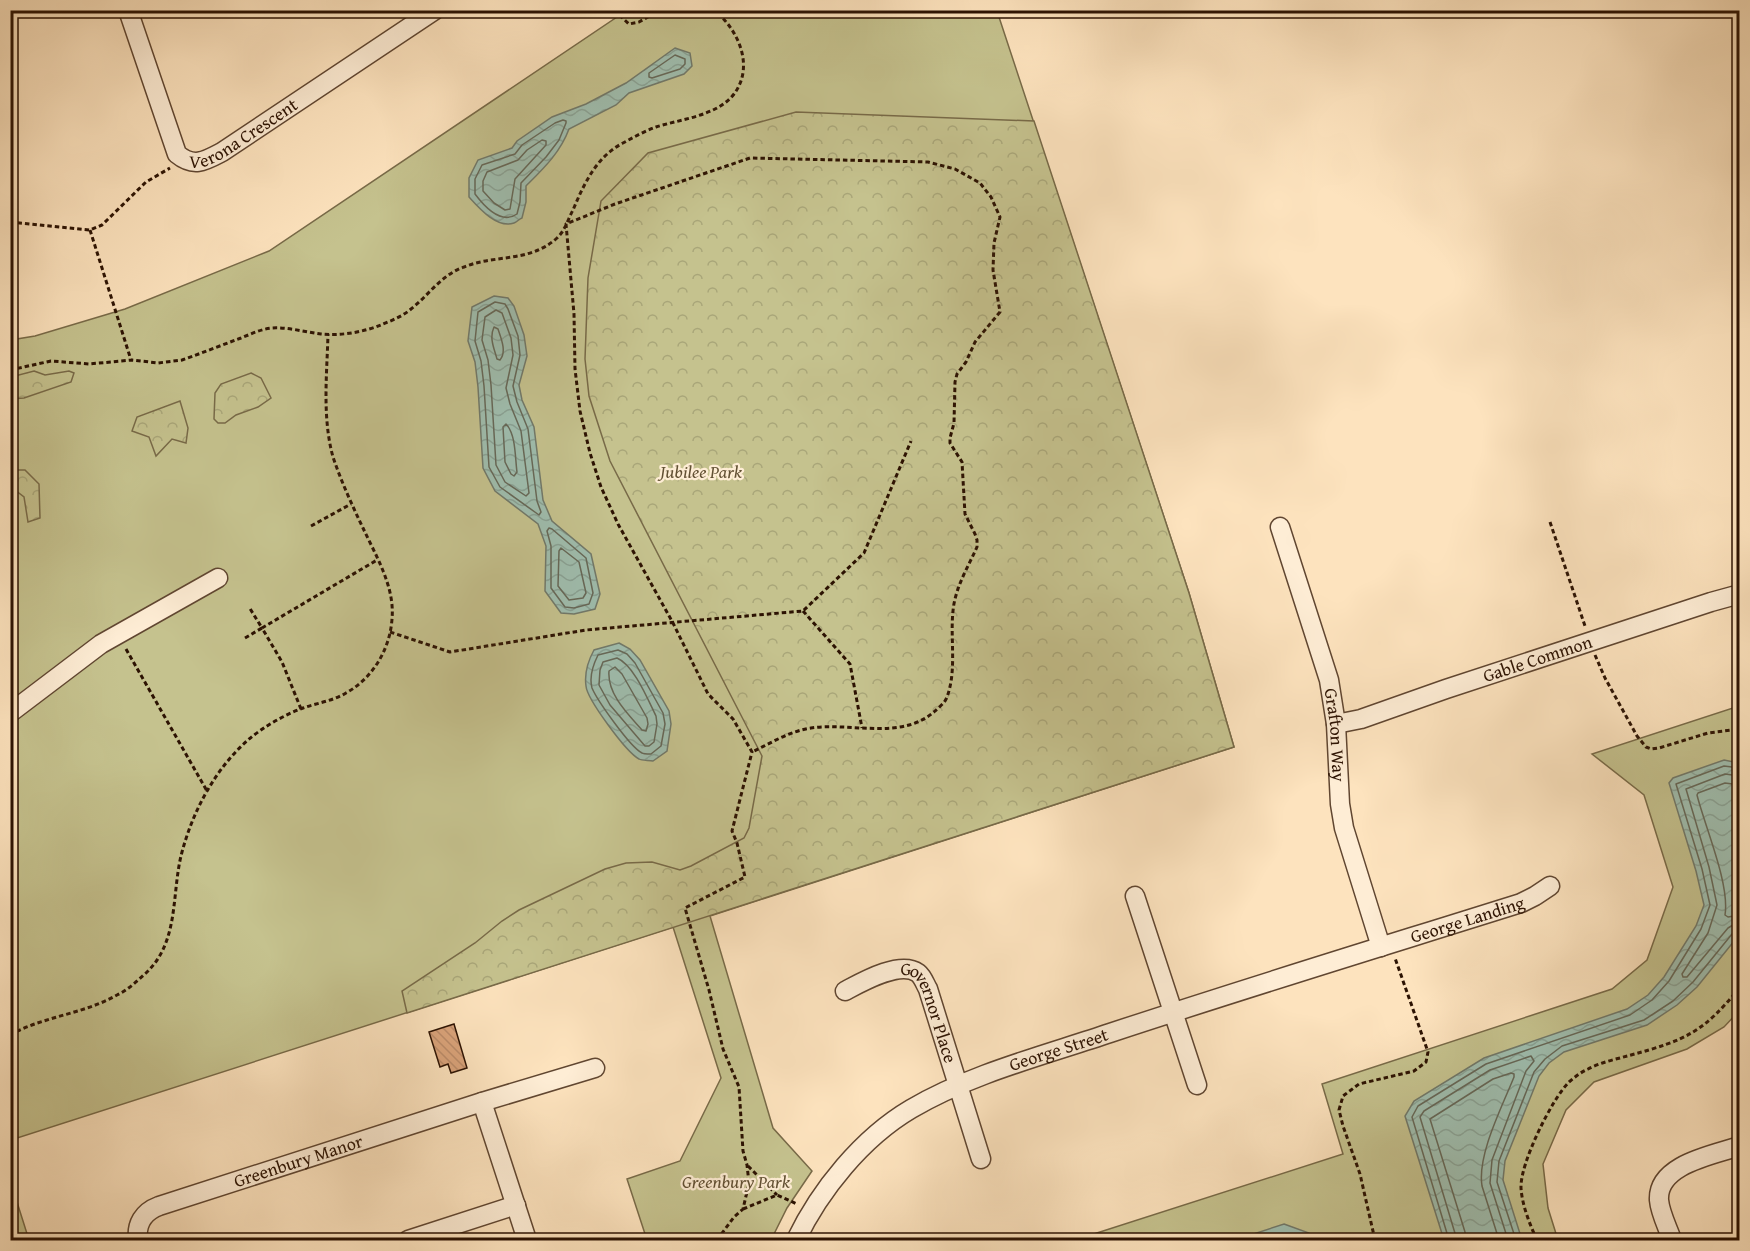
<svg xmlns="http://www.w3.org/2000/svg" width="1750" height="1251" font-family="'Gentium Book Plus',serif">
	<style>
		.green { fill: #c5c28e; stroke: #786a48; stroke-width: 1.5 }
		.forest { fill: url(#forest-crowns); stroke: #786a48; stroke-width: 1.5 }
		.water { fill: url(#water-waves); stroke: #71796a; stroke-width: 1.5 }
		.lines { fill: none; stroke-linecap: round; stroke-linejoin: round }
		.shore { stroke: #666858; stroke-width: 1.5 }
		.building { fill: url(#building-back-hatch); stroke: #2c1202; stroke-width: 1.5 }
		.minor-casing { stroke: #604631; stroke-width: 21 }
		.path { stroke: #2c1202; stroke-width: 3; stroke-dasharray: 4.5 3; stroke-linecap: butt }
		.minor { stroke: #feedd5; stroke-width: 18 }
		.labels { text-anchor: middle; stroke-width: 4.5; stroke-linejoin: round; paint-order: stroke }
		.street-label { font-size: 18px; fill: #2c1202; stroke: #feedd5 }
		.park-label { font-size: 18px; font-style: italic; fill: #625033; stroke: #feedd5 }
	</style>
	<defs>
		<pattern id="forest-crowns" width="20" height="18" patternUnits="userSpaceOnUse" patternTransform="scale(1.5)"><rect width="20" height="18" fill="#c5c28e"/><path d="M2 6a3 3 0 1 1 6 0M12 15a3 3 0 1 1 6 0" fill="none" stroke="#a9a679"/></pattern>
		<pattern id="water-waves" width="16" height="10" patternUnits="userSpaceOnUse" patternTransform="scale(1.5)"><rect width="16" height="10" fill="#9fbeaf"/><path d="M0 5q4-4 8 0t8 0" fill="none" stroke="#89a295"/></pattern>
		<pattern id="building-back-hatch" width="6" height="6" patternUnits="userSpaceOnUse" patternTransform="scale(1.5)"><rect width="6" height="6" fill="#daa37a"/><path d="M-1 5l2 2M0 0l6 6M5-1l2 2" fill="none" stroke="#bb8b68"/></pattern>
	</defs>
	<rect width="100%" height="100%" fill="#fde3be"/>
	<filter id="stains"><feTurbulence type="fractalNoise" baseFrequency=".00333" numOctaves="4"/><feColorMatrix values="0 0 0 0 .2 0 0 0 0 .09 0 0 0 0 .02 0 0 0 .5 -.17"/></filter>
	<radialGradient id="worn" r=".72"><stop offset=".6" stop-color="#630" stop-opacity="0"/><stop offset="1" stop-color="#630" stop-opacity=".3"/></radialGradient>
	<!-- green -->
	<path class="green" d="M626 11H997L1189 593 1234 747 710 916 773 1128 812 1171 787 1208 771 1240H647L627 1179 680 1161 721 1078 673 927 11 1140V340L35 336 125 309 269 251Z
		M1739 706V1011L1724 1027 1687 1049 1594 1082 1566 1110 1543 1164 1548 1208 1558 1240H1075L1343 1154 1322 1084 1612 989 1647 960 1673 887 1644 795 1592 754Z
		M10 1183H11L29 1240H11Z"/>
	<!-- forest -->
	<path class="forest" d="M796 112 1034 121 1189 593 1234 747 407 1013 402 991 475 943 502 921 519 910 605 869 626 863 652 862 680 870 691 866 744 838 749 828 762 756 610 461 589 396 585 359 588 278 601 201 648 153Z
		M34 371 45 375 69 371 74 373 71 382 24 398 11 399V377Z
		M251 373 261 378 271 398 258 407 236 415 225 423H218L214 419 215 393 221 384Z
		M180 401 188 428 186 443 172 439 156 456 149 437 132 431 137 417Z
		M11 470H25L39 484 40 518 28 522 24 497 11 487Z"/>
	<!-- water -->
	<path class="water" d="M675 48 690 53 692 66 684 74 629 93 616 105 569 129C560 153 544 168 526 186V202L522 218C519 219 517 222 514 223 497 229 479 208 469 197V178L478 160 512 148 517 141 552 117 586 104 626 83Z
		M494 296 508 298 514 306 524 335 527 356 519 385 522 400 534 427 543 500 552 521 591 554 600 594 595 609 574 614 561 613 545 591 546 546 538 524 495 491 483 468 478 387 475 362 468 341 472 307Z
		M619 643 630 649 640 660 669 711 671 724 667 751 653 761C649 760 642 761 639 759 626 752 587 699 586 686 584 672 588 661 594 650Z
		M1724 760 1739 763V935L1697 987 1677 1005 1647 1025 1564 1052 1549 1063 1539 1076 1505 1161 1503 1180 1522 1240H1444L1405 1116 1414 1101 1484 1058 1627 1009 1648 995 1664 977 1696 926 1704 905 1696 871 1669 783 1673 778Z
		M1284 1224 1309 1233 1312 1240H1235Z"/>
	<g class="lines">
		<!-- shore -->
		<path class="shore" d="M675 55 685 59V64L680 69 652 78 649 77V73Z
			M563 120 566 121V123L559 140 546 157 521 183 520 202 517 214C501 225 484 206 475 194V179L482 165 515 154 522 145 555 123Z
			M542 140 546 141V145L515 179 510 209 505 210 494 203 483 191V181L487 172 518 160 527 150Z
			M495 302 505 304 508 309 518 336 520 355 513 386 517 402 528 429 537 501 541 512 539 515 500 487 489 467 484 386 481 361 475 341 478 312Z
			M496 310 502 313 511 338 513 355 506 388 510 404 521 431 529 493 526 496 505 482 496 465 491 385 488 360 482 340 485 317Z
			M494 327 498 329C501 338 507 352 500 360L497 359C494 348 489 338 494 327Z
			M506 424C516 434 515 458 517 472L514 476 511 474 505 462 503 427Z
			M549 528 552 529 586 558 593 593 589 604 574 608 565 607 551 588V546L547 531Z
			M561 548 579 562 586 593 583 598 569 600 558 586 559 551Z
			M618 650 627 654 635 663 663 713 665 724 661 746 651 754C649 754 643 754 642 753 630 747 597 700 592 688 589 677 593 665 598 655Z
			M617 658C634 665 648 700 656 716L657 724 654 742 649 746H645L610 705 599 685 600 670 603 662Z
			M615 667 622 674 647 718 648 724 646 731 642 730C628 714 607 694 609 671Z
			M1740 776 1725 774 1686 789 1709 867 1717 905 1708 933 1682 974 1683 977H1687L1728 928 1733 925 1740 924
			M1740 785 1725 783 1698 793 1697 795C1705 827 1730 884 1725 915L1728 917 1740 915
			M1449 1240 1412 1117 1418 1106 1486 1064 1630 1015 1652 1000 1669 981 1701 929 1710 905 1702 869 1676 784 1724 766 1740 768
			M1457 1240 1420 1117 1424 1111 1490 1070 1531 1056 1534 1061 1526 1071 1492 1160 1490 1183 1508 1240
			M1466 1240 1465 1232 1430 1119 1493 1079 1511 1073 1514 1074V1077C1502 1107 1477 1155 1482 1186L1499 1240
			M1516 1240 1497 1182 1499 1161 1534 1072 1545 1059 1562 1046 1644 1020 1673 1001 1693 982 1732 934 1740 931"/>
	</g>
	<!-- building -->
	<path class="building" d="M454 1024 467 1068 451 1073 448 1064 440 1067 429 1032Z"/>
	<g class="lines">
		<defs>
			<g id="minor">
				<path id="s1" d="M128 10 177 154C194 168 205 161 222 152L435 10"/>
				<path id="s2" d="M1280 527 1329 680 1336 724 1340 804 1344 828 1381 947"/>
				<path d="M10 713 101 644 218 578"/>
				<path id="s3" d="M1336 724 1361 719 1446 689 1711 602 1740 594"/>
				<path d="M1135 896 1197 1085"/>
				<path id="s4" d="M845 991C862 982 900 960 918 973 923 977 925 984 928 989L981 1159"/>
				<path d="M482 1102 527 1240"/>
				<path id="s5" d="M138 1240C136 1224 143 1212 159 1206L482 1102 595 1068"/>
				<path d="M408 1240 516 1205"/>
				<path id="s6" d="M796 1240C820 1190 862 1138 911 1109 970 1074 1045 1055 1110 1033 1246 988 1384 946 1521 903L1535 896 1550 886"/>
				<path d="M1672 1240C1668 1228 1660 1213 1659 1200 1657 1164 1714 1155 1740 1146"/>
			</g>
		</defs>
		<!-- minor casing -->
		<use href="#minor" class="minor-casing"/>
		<!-- path -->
		<path class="path" d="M614 10 629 24 639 22 660 10
			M10 222 90 230 102 225 146 182 170 168
			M90 230 131 360
			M10 370 51 361 89 364 132 360 158 363 182 360C202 353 222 345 241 338 251 334 261 329 272 328 288 327 305 332 321 334 341 336 365 332 383 324 393 320 403 316 411 309 429 295 441 275 464 267 496 254 529 263 557 238 565 231 568 219 573 210 584 184 596 157 623 143 634 137 645 131 656 127 681 119 717 116 734 94 755 66 738 29 714 10
			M1550 522 1585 626
			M311 526 351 504
			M803 611 850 664 862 728
			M390 632 450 652 586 630 803 611 864 553 911 441
			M245 638 262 628 249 607
			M126 649 207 791
			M1595 655 1605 678 1637 736 1646 747 1651 749 1659 748 1708 733 1740 729
			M301 709 282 662 262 628 377 560
			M10 1035C44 1016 84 1014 117 995 128 990 137 981 146 973 180 941 171 893 182 852 193 811 215 769 248 740 263 727 284 715 303 708 317 703 333 701 346 693 373 678 390 649 392 619 395 587 376 556 363 528 352 505 341 481 333 457 322 417 327 374 328 334
			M748 1166 777 1195
			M743 1209 777 1195 797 1204
			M717 1240 734 1217 743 1209 749 1183 747 1165 743 1151 739 1087 723 1049 709 990 685 908 745 877 737 843 732 831 752 752 733 719 708 694 673 623 618 524 601 487 590 453 580 411 575 369 574 314 566 224 615 204 750 158 928 162 955 169 980 183 991 197 1000 217 994 243 993 270 1000 312 975 342 966 362 957 374 955 382 954 423 950 438V443L962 462 965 514 975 534 977 540V547C968 567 955 588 953 611 950 639 957 670 947 697 945 703 939 707 935 711 902 741 851 722 811 728 790 731 771 743 752 752
			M1375 1240 1360 1174 1343 1126 1339 1110 1343 1096 1359 1084 1414 1071 1426 1062 1428 1052 1395 958
			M1537 1240C1530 1225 1522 1205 1521 1188 1520 1163 1552 1099 1569 1082 1575 1077 1581 1072 1588 1069 1601 1062 1617 1059 1631 1055 1686 1040 1704 1032 1740 987"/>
		<!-- minor -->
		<use href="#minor" class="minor"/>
	</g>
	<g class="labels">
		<!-- street labels -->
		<g class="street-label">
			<text dy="6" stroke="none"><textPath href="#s1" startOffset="228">Verona Crescent</textPath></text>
			<text dy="6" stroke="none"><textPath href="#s3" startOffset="212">Gable Common</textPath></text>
			<text dy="6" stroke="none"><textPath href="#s2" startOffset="216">Grafton Way</textPath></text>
			<text dy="6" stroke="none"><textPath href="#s6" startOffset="765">George Landing</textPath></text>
			<text dy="6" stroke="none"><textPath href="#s4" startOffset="117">Governor Place</textPath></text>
			<text dy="6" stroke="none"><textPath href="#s6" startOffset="336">George Street</textPath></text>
			<text dy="6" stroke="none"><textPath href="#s5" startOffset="190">Greenbury Manor</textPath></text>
		</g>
		<!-- park labels -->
		<g class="park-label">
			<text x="701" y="478">Jubilee Park</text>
			<text x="736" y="1188">Greenbury Park</text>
		</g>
	</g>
	<!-- margin -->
	<rect width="1750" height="1251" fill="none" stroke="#fde3be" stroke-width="36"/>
	<rect x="12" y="12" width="1726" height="1227" fill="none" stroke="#2c1202" stroke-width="3"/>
	<rect x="18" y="18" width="1714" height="1215" fill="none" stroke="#2c1202" stroke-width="1.5"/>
	<rect width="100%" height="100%" filter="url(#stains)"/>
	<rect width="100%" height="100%" fill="url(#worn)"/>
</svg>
